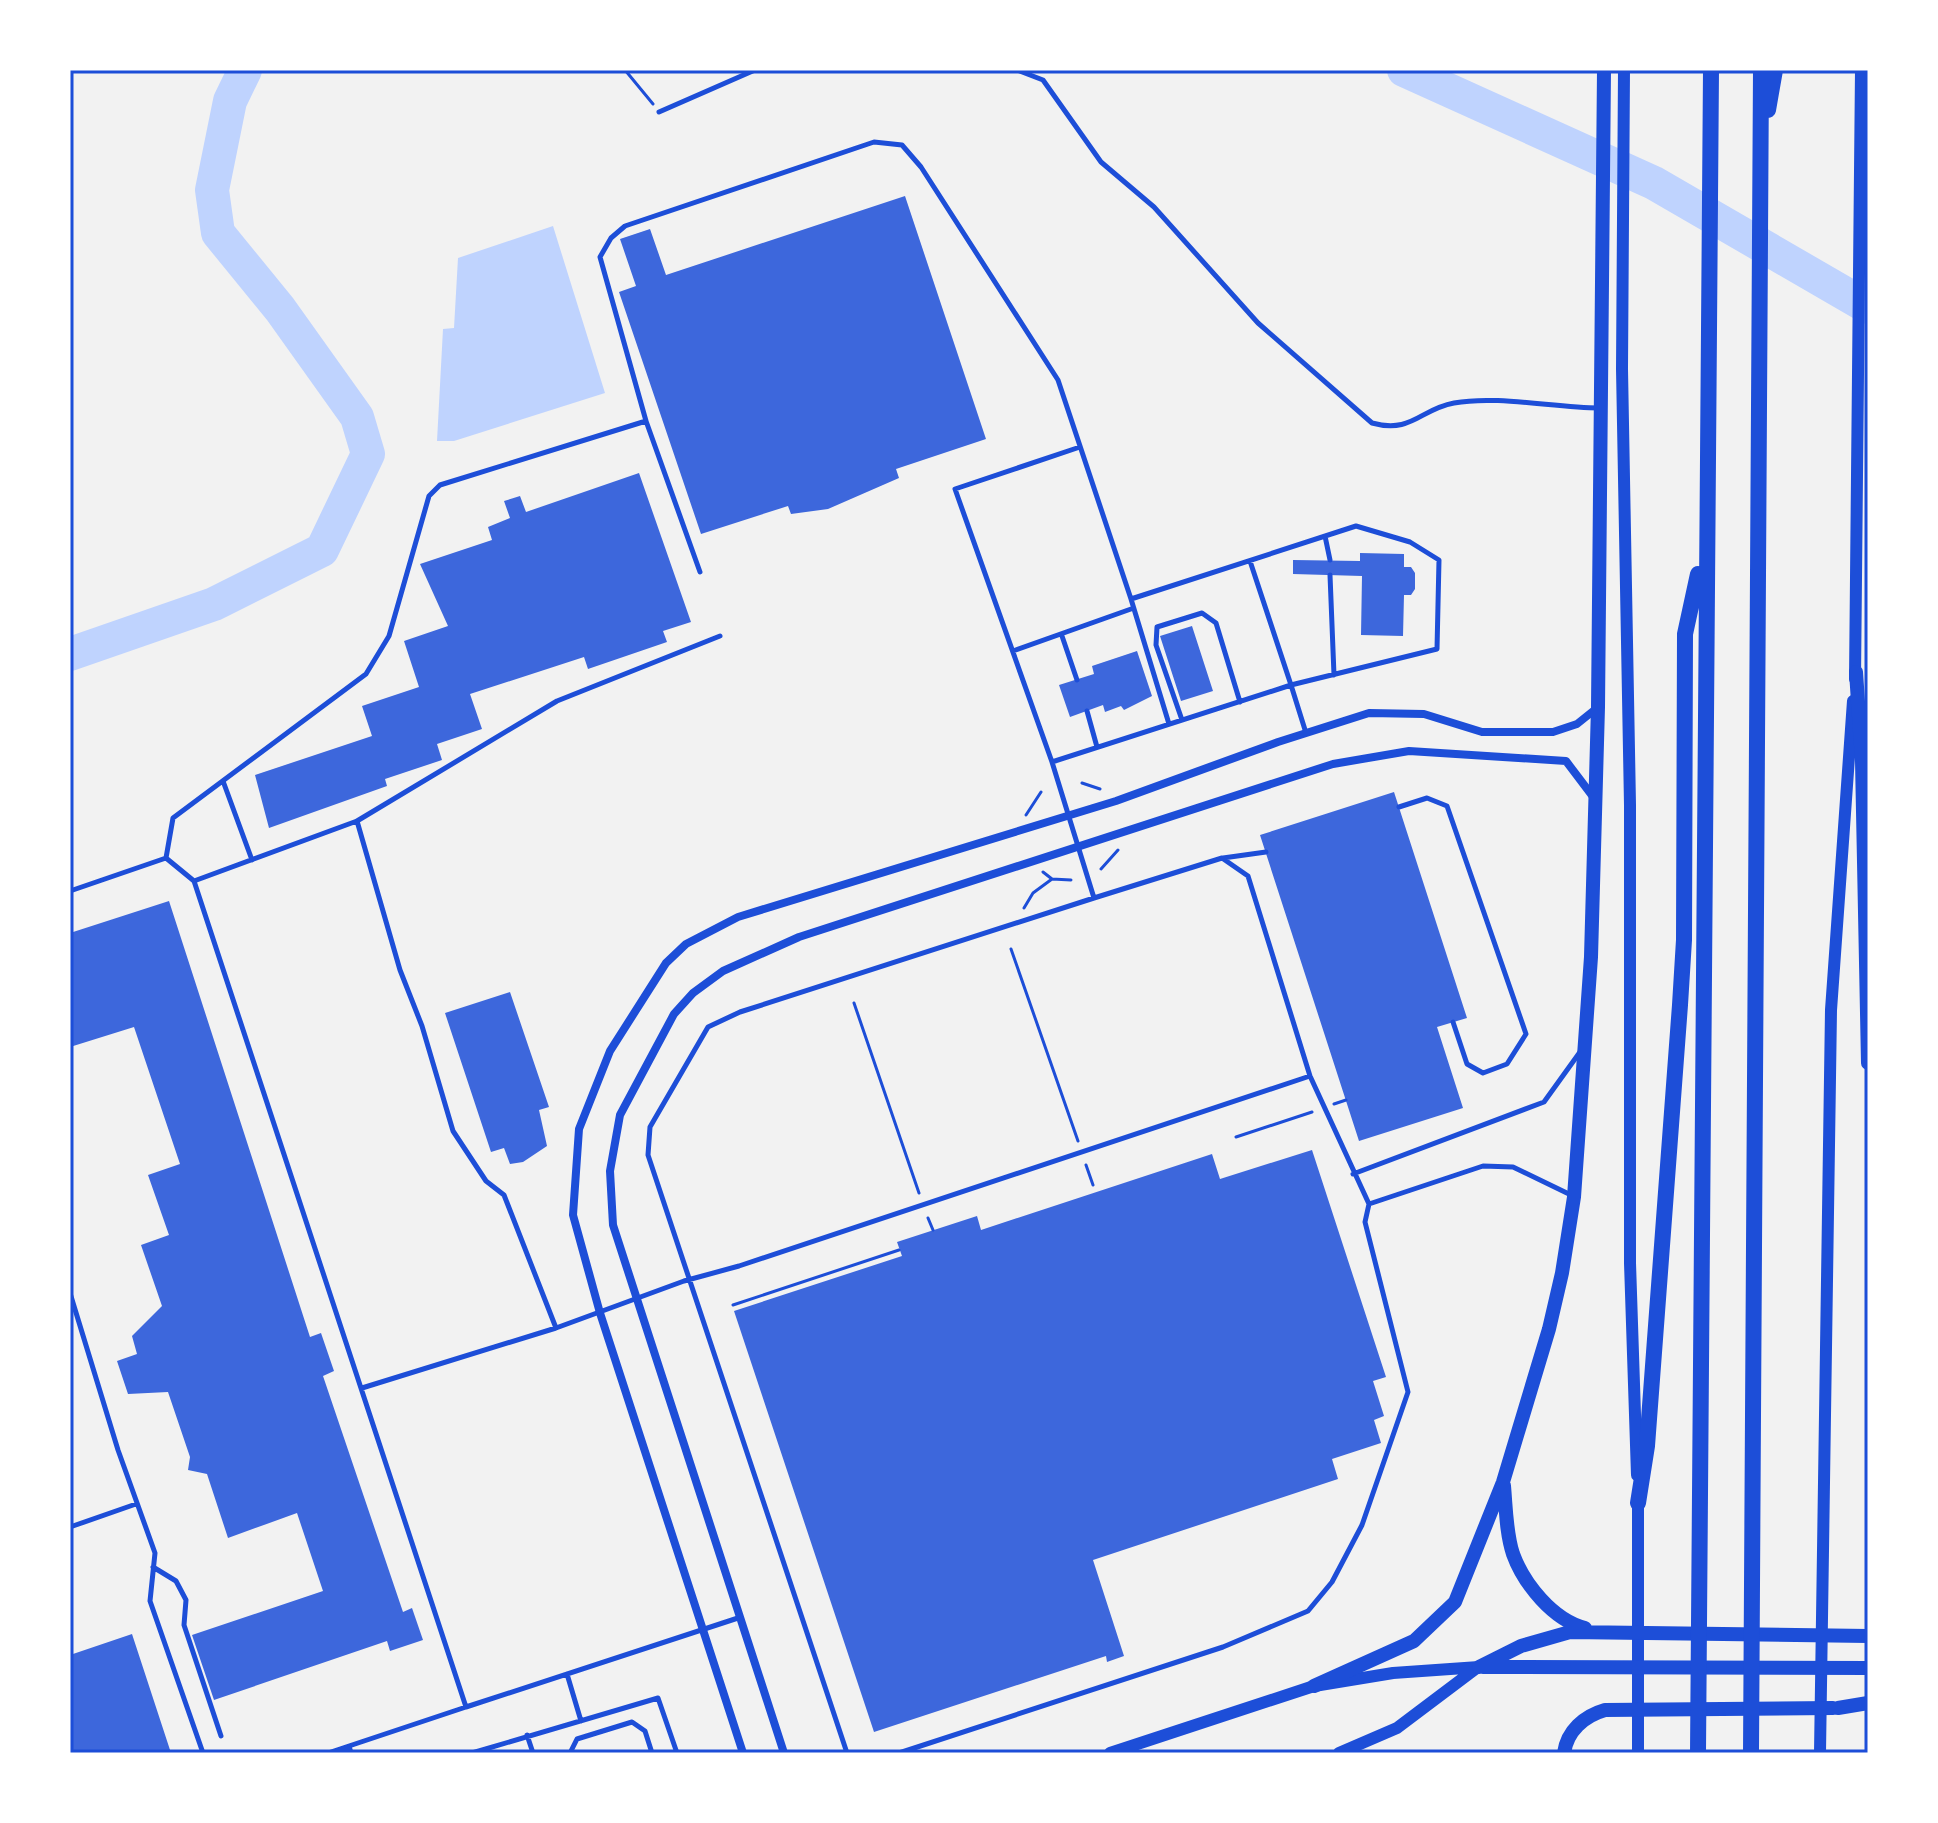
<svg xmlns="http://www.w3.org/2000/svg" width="1938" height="1823" font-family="'Public Sans',sans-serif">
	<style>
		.water { fill: #bfd3fe }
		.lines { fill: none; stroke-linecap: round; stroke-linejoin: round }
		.river { stroke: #bfd3fe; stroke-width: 34 }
		.building { fill: #3d67dc }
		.path { stroke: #1d4ed8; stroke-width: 3 }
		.service { stroke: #1d4ed8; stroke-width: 5 }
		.minor { stroke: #1d4ed8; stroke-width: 8 }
		.secondary { stroke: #1d4ed8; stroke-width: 12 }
		.primary { stroke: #1d4ed8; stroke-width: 14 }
		.motorway { stroke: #1d4ed8; stroke-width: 16 }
		.neatline { fill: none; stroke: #1d4ed8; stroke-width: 3 }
	</style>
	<rect width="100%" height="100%" fill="#f2f2f2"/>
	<!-- water -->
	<path class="water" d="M553 226 605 393 454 441H437L443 329 454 328 458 258Z"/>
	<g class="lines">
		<!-- river -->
		<path class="river" d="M1404 70 1654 183 1868 307
			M70 654 214 604 322 550 368 454 357 417 280 309 218 233 212 190 230 101 245 70"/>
	</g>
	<!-- building -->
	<path class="building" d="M905 196 986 439 896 469 899 478 828 509 791 514 788 506 701 534 619 292 636 286 620 239 650 229 666 275Z
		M639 473 691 622 663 631 667 642 588 669 584 657 470 694 482 729 437 744 442 760 385 779 387 786 269 828 255 775 372 736 362 706 419 687 404 641 448 626 420 564 492 540 488 527 510 518 504 501 520 496 526 512Z
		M1360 553 1404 554V567H1411L1415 573V589L1411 595H1404L1403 636 1361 635 1362 576 1293 574V560L1360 561Z
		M1192 626 1213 691 1181 701 1160 636Z
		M1137 651 1152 696 1124 710 1121 706 1105 712 1103 705 1070 717 1059 685 1094 674 1092 666Z
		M1394 792 1467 1018 1437 1027 1463 1108 1359 1141 1260 835Z
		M169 901 310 1337 321 1333 334 1371 323 1376 403 1612 412 1608 423 1640 390 1651 387 1641 214 1700 192 1635 323 1591 297 1513 228 1538 207 1474 188 1470 190 1457 168 1392 128 1394 117 1361 137 1354 132 1336 162 1306 141 1245 169 1235 148 1175 180 1164 134 1027 70 1047V933Z
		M510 992 549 1107 539 1110 547 1146 523 1162 510 1164 504 1148 491 1152 445 1013Z
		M1312 1150 1386 1377 1373 1381 1384 1416 1374 1420 1381 1443 1332 1459 1338 1479 1093 1560 1124 1656 1107 1662 1106 1656 874 1732 734 1311 902 1256 897 1242 977 1216 981 1230 1212 1154 1220 1179Z
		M132 1634 171 1753H70V1655Z"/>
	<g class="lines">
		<!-- path -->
		<path class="path" d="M625 70 653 104
			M1082 783 1100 789
			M1026 815 1041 792
			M1101 869 1118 850
			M1043 872 1052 879 1071 880
			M1024 908 1033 893 1052 879
			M1011 949 1078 1141
			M854 1003 919 1193
			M1334 1104 1346 1100
			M1236 1137 1312 1112
			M1086 1165 1093 1185
			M928 1218 933 1230
			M733 1305 899 1250"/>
		<!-- service -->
		<path class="service" d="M1017 70 1043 80 1101 162 1154 207 1258 323 1372 423C1412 434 1420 409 1454 403 1497 395 1555 408 1599 408
			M659 112 755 70
			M646 421 700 572
			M1325 536 1330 560
			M1330 575 1334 675
			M1131 599 1169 724
			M1062 636 1077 680
			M1013 651 1131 609
			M1087 711 1097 747
			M1182 720 1156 645 1157 627 1202 613 1216 623 1240 702
			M1052 762 955 489 1080 447
			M223 781 252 860
			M1399 807 1427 798 1447 806 1526 1034 1507 1064 1483 1073 1467 1064 1453 1022
			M357 821 557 701 720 636
			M166 858 194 881
			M1223 858 1266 852
			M70 891 166 858 173 818 366 674 389 636 429 496 440 485 646 421 600 257 611 238 625 226 874 142 902 145 921 167 1058 380 1131 599 1356 526 1410 542 1439 560 1437 649 1291 685 1306 733
			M1353 1174 1544 1102 1580 1052
			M1369 1204 1483 1166 1513 1167 1571 1195
			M70 1293 118 1450 155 1553 150 1601 203 1753
			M556 1328 504 1195 486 1181 453 1131 422 1026 400 970 357 821 194 881 466 1707 738 1618
			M362 1388 556 1328 684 1281 739 1266 1310 1076
			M70 1527 136 1504
			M153 1567 176 1581 186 1600 184 1625 221 1736
			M567 1674 581 1721
			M527 1735 533 1753
			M328 1753 349 1746
			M351 1753 349 1746 466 1707
			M472 1753 658 1698 677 1753
			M570 1753 577 1739 632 1722 645 1731 652 1753
			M847 1753 648 1155 650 1127 708 1027 740 1012 1094 898
			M899 1753 1223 1647 1308 1611 1332 1582 1362 1525 1408 1392 1365 1222 1369 1204 1310 1076 1248 876 1222 858 1094 898 1052 762 1291 685 1250 561"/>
		<!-- minor -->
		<path class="minor" d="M743 1753 600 1313 573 1215 579 1129 610 1051 666 963 686 944 738 917 1116 801 1278 742 1369 713 1424 714 1482 732H1553L1577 724 1597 708
			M784 1753 613 1225 610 1171 620 1115 674 1014 693 993 723 971 799 937 1333 764 1409 751 1566 761 1594 798"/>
		<!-- secondary -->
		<path class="secondary" d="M1624 70 1622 369 1630 805V1263L1637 1475
			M1855 679 1861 70
			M1110 1753 1314 1686 1393 1673 1479 1667
			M1339 1753 1397 1728 1478 1667
			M1638 1753V1497
			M1820 1753 1831 1010 1853 701"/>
		<!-- primary -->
		<path class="primary" d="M1856 672 1862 761 1868 1063
			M1504 1486C1506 1508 1506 1533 1513 1554 1524 1584 1553 1620 1585 1628
			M1479 1667 1521 1646 1570 1632 1868 1636
			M1483 1667 1868 1668
			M1314 1686 1414 1641 1455 1602 1503 1482 1549 1329 1562 1273 1574 1197 1591 957 1598 707 1604 70
			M1838 1708 1868 1703
			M1564 1753C1567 1731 1584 1716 1605 1710L1833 1708"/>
		<!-- motorway -->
		<path class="motorway" d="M1768 110 1775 70
			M1638 1503 1647 1446 1680 1005 1684 940 1685 634 1698 574
			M1698 1753 1711 70
			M1751 1753 1761 70"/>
	</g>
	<!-- border -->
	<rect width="1938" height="1823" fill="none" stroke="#ffffff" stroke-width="144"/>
	<rect x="72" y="72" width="1794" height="1679" class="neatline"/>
</svg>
